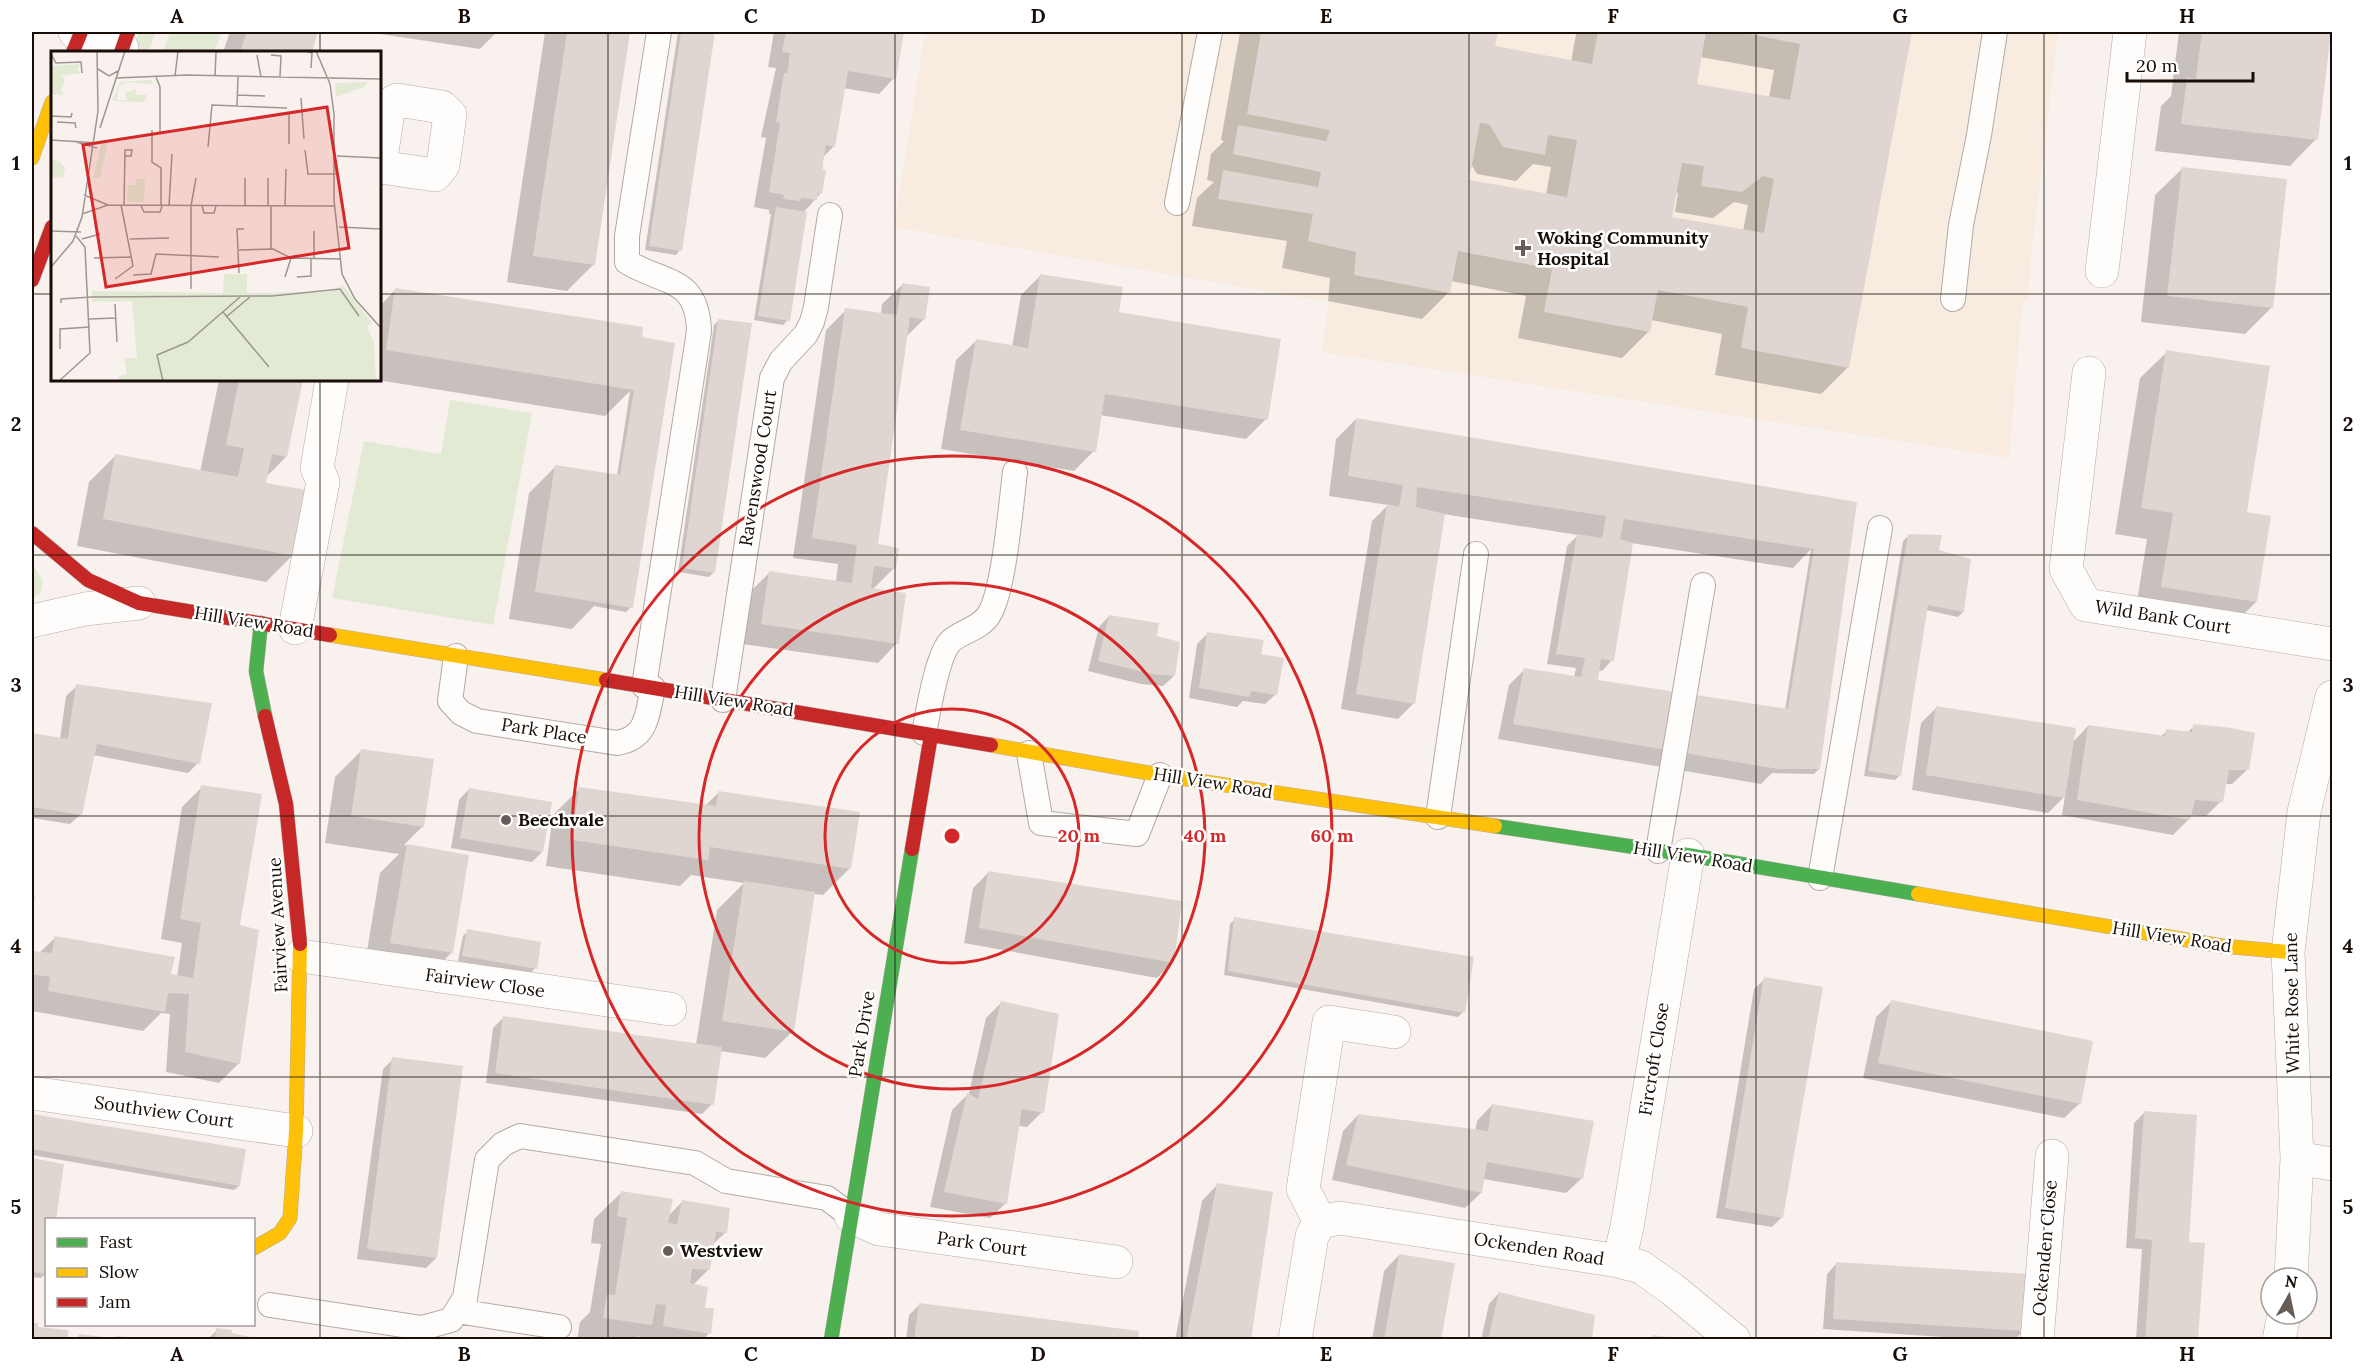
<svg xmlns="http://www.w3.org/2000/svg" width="2364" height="1371" font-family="Lora,serif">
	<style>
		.medical { fill: #f7ecdf }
		.green { fill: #e2ead4 }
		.shadow { fill: #0003; fill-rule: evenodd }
		.building { fill: #e0d6d1; fill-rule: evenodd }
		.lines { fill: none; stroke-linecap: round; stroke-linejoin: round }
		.lane-casing { stroke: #b4aaa5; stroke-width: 26 }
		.street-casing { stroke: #b4aaa5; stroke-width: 34 }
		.fast-casing { stroke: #b4aaa5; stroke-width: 15 }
		.slow-casing { stroke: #b4aaa5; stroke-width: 15 }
		.jam-casing { stroke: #b4aaa5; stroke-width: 15 }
		.lane { stroke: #fefdfc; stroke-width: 24 }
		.street { stroke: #fefdfc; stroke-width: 33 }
		.fast { stroke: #4caf50; stroke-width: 14 }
		.slow { stroke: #ffc107; stroke-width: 14 }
		.jam { stroke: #c62828; stroke-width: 14 }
		.grid { fill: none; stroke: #190e07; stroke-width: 1.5; stroke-opacity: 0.55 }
		.ring { fill: none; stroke: #d62828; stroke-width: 3 }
		.poi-dot { fill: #675d58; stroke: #fff; stroke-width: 2 }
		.labels { text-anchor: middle; stroke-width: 5; stroke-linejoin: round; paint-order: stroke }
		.poi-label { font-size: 18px; font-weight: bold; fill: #190e07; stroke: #fff; text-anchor: start }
		.street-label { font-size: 18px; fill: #190e07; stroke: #fff }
		.inset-road { fill: none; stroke: #9f9691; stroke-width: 1.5 }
		.view { fill: #d62828; fill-opacity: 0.15; stroke: #d62828; stroke-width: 3 }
		.inset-edge { fill: none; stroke: #190e07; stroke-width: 3 }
		.centre { fill: #d62828; stroke: #fff; stroke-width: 3 }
		.ring-label { font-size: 18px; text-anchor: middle; font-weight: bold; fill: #d62828; stroke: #fff; stroke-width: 5; stroke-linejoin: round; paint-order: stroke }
		.neatline { fill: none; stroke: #190e07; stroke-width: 2 }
		.grid-label { font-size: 20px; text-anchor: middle; font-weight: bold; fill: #190e07 }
	</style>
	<rect width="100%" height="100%" fill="#f9f1ed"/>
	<!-- medical -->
	<path class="medical" d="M925 32H2058L2031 256 2028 299 2022 305 2009 458 1322 352 1329 302 894 227Z"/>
	<!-- green -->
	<path class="green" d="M139 32H156L148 52H131Z
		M170 32H222L214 52H163Z
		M450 400 532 413 493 625 332 598 364 441 441 454Z
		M32 563 43 581 41 592 32 600Z"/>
	<!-- shadow -->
	<path class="shadow" d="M230 32H317L310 52H223Z
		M367 32H497L480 49Z
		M545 32H628L594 264 567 291 507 282Z
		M678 32H714L680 250 676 255 645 250Z
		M774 32H902L894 78 879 94 843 88 834 146 823 157 821 193 803 213 788 320 783 325 754 320 771 214H769V210L754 207 766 138 761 137 776 68 768 67Z
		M1240 32H1496L1493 47 1571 62 1576 34 1562 32H1910L1848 367 1821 394 1715 375 1722 334 1651 320 1649 331 1622 358 1518 338 1526 296 1451 281 1449 292 1422 319 1328 301 1330 278 1282 268 1287 241 1192 226 1197 198 1214 182 1207 180 1211 154 1224 141 1221 140ZM1700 57 1774 70 1769 98 1695 85ZM1471 164 1477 174 1516 181 1533 164 1551 167 1546 195 1468 181ZM1675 192 1678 193 1675 212 1713 218 1734 202 1748 205 1743 231 1670 218Z
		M2179 32H2329L2316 139 2290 166 2155 151 2161 106 2171 96Z
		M2182 169 2272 307 2245 334 2141 322 2155 195Z
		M1041 275 1117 313 1266 419 1246 439 1100 415 1094 451 1074 471 941 449 956 360 976 341 1012 347 1021 295Z
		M902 285 924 319 906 337 876 546 894 568 872 590 897 643 878 663 742 644 749 593 769 573 836 582 838 564 793 558 826 330 846 310 881 314 882 304Z
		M396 289 642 328 631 607 626 612 594 606 572 629 509 619 529 493 556 466 617 476 630 391 605 416 377 380H380V306Z
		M719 320 714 572 709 577 678 572 714 325Z
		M2167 352 2246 514 2256 602 2229 629 2135 614 2147 539 2115 534 2140 378Z
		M219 380H301L286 457 266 477 265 484 293 555 266 582 77 546 89 482 116 455 200 472Z
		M1356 419 1823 498 1819 769 1814 774 1772 773 1761 784 1498 739 1509 685 1524 670 1574 677 1576 668 1547 664 1567 546 1578 535 1443 514 1413 704 1398 719 1341 709 1372 521 1388 505 1329 496 1336 439ZM1631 543 1793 568 1811 549 1785 710 1596 681 1598 670 1602 671 1612 660Z
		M1908 536 1938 551 1963 612 1958 617 1926 610 1900 775 1895 780 1864 776 1903 541Z
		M1109 616 1156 638 1174 676 1163 686 1141 684 1088 671 1099 627Z
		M1207 634 1259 656 1276 694 1265 704 1243 701 1237 707 1189 698 1197 644Z
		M77 686 198 763 188 773 93 755 81 814 70 824 32 818V735L60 739 66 696Z
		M1936 708 2073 742 2088 726 2161 736 2167 731 2187 733 2194 726 2248 769 2232 784H2225L2221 801 2206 816 2190 815 2189 819 2173 835 2062 815 2065 796 2048 813 1912 790 1921 723Z
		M362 750 423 826 404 845 467 856 451 953 424 980 364 969 380 873 399 854 325 843 335 777Z
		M202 787 238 926 239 1063 219 1083 166 1072 170 1014 161 1013 143 1031 32 1011V952L39 953 55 938 177 977 182 943 161 939 182 807Z
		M580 788 705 806 719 792 850 868 823 895 814 894 792 1032 765 1058 720 1051 712 1104 702 1114 486 1083 493 1028 504 1017 696 1045 717 910 744 883 691 875 680 886 546 866 553 815Z
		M469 789 542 852 532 862 451 848 459 800Z
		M988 873 1180 902 1172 963 1157 978 964 943 973 888Z
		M1235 919 1463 1012 1458 1017 1224 975 1230 924Z
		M468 931 535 968 531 973 458 961 463 936Z
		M1765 979 1782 1217 1772 1227 1716 1218 1754 989Z
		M1891 1002 2080 1103 2064 1118 1863 1078 1876 1017Z
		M1001 1003 1042 1112 1027 1127 1018 1126 1006 1203 990 1218 930 1207 952 1110 969 1093 986 1018Z
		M393 1059 436 1258 426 1268 357 1259 383 1069Z
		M1492 1105 1582 1178 1566 1193 1483 1179 1481 1193 1465 1208 1332 1180 1343 1131 1358 1115 1475 1131 1477 1121Z
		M2144 1113 2187 1243 2197 1340H2136L2142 1249 2126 1248 2134 1123Z
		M32 1115 244 1150 239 1186 234 1190 32 1155Z
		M32 1159 63 1165 46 1220V1273L41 1278 32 1277Z
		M1217 1185 1249 1340H1175L1202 1201Z
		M621 1193 668 1216 682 1202 726 1232 712 1245 709 1269 693 1285 703 1309 709 1333 703 1340H639V1335L635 1340H577L580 1322 590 1312 601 1244 591 1243 594 1219Z
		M1399 1255 1440 1340H1372L1384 1271Z
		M1837 1263 2023 1331 2014 1340H1988L1823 1329 1827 1274Z
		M1499 1293 1590 1340H1481L1489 1304Z
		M919 1305 1136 1340H906L909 1315Z
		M217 1330 231 1335 261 1339 207 1340Z"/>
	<!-- building -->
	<path class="building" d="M247 32H318L312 52H240Z
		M567 32H630L595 265 533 256Z
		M681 32H715L682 251 649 246Z
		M786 32H904L896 79 848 71 835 147 826 145 822 169 826 170 822 194 818 193 817 200 801 198 800 201 783 199 784 195 769 192 780 123 776 122 784 73 787 74 790 53 782 52Z
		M1261 32H1498L1495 46 1592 64 1598 32H1706L1697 84 1790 100 1800 44 1739 32H1912L1849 368 1741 348 1748 307 1658 290 1650 332 1544 312 1552 269 1458 251 1450 293 1354 275 1356 252 1308 241 1313 214 1218 199 1223 170 1318 187 1321 172 1233 154 1238 125 1326 141 1330 130 1247 114ZM1480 123 1489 124 1503 147 1545 155 1548 135 1577 140 1567 197 1469 180ZM1682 163 1704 166 1701 186 1742 192 1763 176 1774 179 1764 233 1672 217Z
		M2202 32H2331L2318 140 2181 124 2187 78 2196 79Z
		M2182 167 2287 179 2273 308 2167 296Z
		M776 207 807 212 790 321 758 316Z
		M1040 274 1123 287 1119 312 1281 339 1268 420 1105 394 1096 452 960 430 976 339 1028 348Z
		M902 283 930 287 925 320 910 317 878 544 899 548 896 569 874 566 871 588 906 593 899 644 761 624 769 571 852 583 857 545 812 538 845 308 897 315Z
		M395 288 643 327 642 337 675 343 633 608 535 592 555 465 620 475 634 390 386 350Z
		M718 319 752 323 715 573 682 568Z
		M2166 350 2270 366 2247 512 2271 516 2257 602 2161 587 2173 513 2141 508Z
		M239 380H303L287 457 272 454 266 483 307 490 294 556 103 519 115 454 238 477 244 448 226 445Z
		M1356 418 1857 502 1820 769H1778L1513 724 1524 668 1581 677 1585 658 1556 654 1577 534 1602 538 1606 516 1417 487 1416 507 1445 514 1415 704 1356 694 1387 504 1399 507 1403 485 1348 476ZM1624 519 1814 549 1788 709 1598 680 1601 659 1614 661 1633 543 1620 539Z
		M1908 534 1942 535 1939 550 1971 559 1964 612 1928 605 1901 776 1868 771Z
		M1109 615 1159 623 1157 636 1180 642 1175 676 1152 674 1098 661Z
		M1207 632 1264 640 1261 654 1284 658 1277 695 1251 691 1249 697 1199 688Z
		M76 684 212 703 200 764 97 744 82 815 32 807 34 769 32 768V733L68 739Z
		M1936 706 2076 728 2065 798 1926 775Z
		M2193 724 2232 728 2255 733 2249 770H2229L2223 802 2195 800 2190 820 2077 800 2088 725 2165 736 2166 729 2192 732Z
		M361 749 434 759 424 827 351 816Z
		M201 785 262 794 240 925 259 930 240 1064 185 1052 189 994 168 993 165 1012 48 991 50 977 32 974V951L52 953 55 936 175 957 171 974 193 978 201 923 180 919Z
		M579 787 716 806 718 791 860 812 851 869 710 847 708 860 572 840Z
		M469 788 552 802 543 852 460 838Z
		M407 844 469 855 453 953 390 943Z
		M988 871 1182 901 1174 963 979 928Z
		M744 881 815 892 794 1032 722 1021Z
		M32 894 35 895 33 911H32Z
		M1234 917 1474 957 1465 1013 1228 971Z
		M467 929 541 942 537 969 462 956Z
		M1764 977 1823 987 1783 1218 1725 1208Z
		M1891 1000 2093 1041 2081 1104 1878 1063Z
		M1001 1001 1059 1014 1044 1113 1022 1109 1007 1204 944 1192 967 1093 978 1099Z
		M503 1016 722 1047 714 1105 495 1073Z
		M392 1057 463 1066 437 1258 367 1249Z
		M1492 1104 1594 1121 1583 1179 1487 1162 1482 1193 1346 1165 1358 1114 1488 1131Z
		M2144 1111 2197 1115 2189 1242 2205 1243 2198 1340H2145L2152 1240 2135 1238Z
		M32 1114 246 1149 240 1186 32 1149Z
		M32 1158 64 1164 56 1220H46V1274L32 1272Z
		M1217 1183 1273 1192 1251 1340H1186Z
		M621 1191 673 1199 668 1223 677 1224 682 1200 730 1208 727 1233 716 1232 710 1270 692 1269 690 1283 708 1287 705 1308H714L711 1334 663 1326 666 1305 656 1304 652 1325 603 1318 607 1294 615 1295 627 1218 617 1216Z
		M1399 1254 1455 1263 1441 1340H1384Z
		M1836 1262 2028 1274 2025 1331 1833 1319Z
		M1499 1292 1595 1315 1592 1340H1488Z
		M919 1303 1139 1331 1138 1340H914Z
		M32 1323H38V1327L68 1330V1340H32Z
		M216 1328 232 1330V1333L264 1340H215Z
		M79 1334 112 1338V1340H77Z
		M1653 1335 1674 1338V1340H1652Z
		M116 1336 136 1338V1340H114Z"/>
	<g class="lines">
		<defs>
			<path id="lane" d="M1177 203 1210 32
				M1953 299 1961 225 1979 135 1995 32
				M456 656 450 701 461 713 477 721 617 743C648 738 647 714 653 688
				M644 686 699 331C697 276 665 285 627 262V236L659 32
				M723 700 772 378 781 361 806 334 812 322 816 307 830 215
				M924 733C928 713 937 654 951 641 962 631 979 629 988 616 1004 594 1011 503 1015 472
				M1029 753 1041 823 1137 834 1160 775
				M1438 817 1476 554
				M1658 851 1703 585
				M1820 878 1880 528
				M270 1305 422 1328 451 1320 465 1298 487 1160 503 1144 520 1136 695 1163 726 1181 827 1198 851 1216
				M457 1311 559 1327"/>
			<path id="street" d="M75 32 122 48
				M380 165 389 105 397 100 442 107 450 115 443 165 435 175 380 167
				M2102 271 2130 32
				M2089 373 2066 569 2086 605 2332 644
				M32 621 85 609 139 603
				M295 628 323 482 317 468 332 380
				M301 956 670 1009
				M32 1093 296 1131
				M2297 1158 2332 1164
				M851 1216 879 1229 1116 1262
				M1320 1222 1340 1218 1619 1261 1641 1267 1672 1289 1734 1340
				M1619 1261 1627 1227 1688 855
				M2291 1278 2297 1158 2288 952 2304 812 2332 697
				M1295 1340 1312 1236 1320 1222 1303 1189 1329 1022 1394 1032
				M2037 1340 2052 1156
				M2279 1340 2284 1314"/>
			<path id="fast" d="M261 623 256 671 265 716
				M1495 826 1688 855 1918 894
				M831 1340 912 849"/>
			<path id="slow" d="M32 158 52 102
				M330 635 606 680
				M991 745 1160 775 1495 826
				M1918 894 2222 946 2288 952
				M254 1248 280 1233 290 1218 296 1131 300 944"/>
			<path id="jam" d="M73 52 81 32
				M121 52 128 32
				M32 280 52 227
				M32 533 88 580 139 603 330 635
				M606 680 991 745
				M265 716 286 804 300 944
				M912 849 931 735"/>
		</defs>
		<!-- lane casing -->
		<use href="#lane" class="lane-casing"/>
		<!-- street casing -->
		<use href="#street" class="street-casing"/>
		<!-- fast casing -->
		<use href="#fast" class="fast-casing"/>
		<!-- slow casing -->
		<use href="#slow" class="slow-casing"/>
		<!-- jam casing -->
		<use href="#jam" class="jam-casing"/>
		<!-- lane -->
		<use href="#lane" class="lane"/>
		<!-- street -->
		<use href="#street" class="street"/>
		<!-- fast -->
		<use href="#fast" class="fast"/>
		<!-- slow -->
		<use href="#slow" class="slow"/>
		<!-- jam -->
		<use href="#jam" class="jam"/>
	</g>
	<!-- grid -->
	<path class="grid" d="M320 32V52M608 32V1340M895 32V1340M1182 32V1340M1469 32V1340M1756 32V1340M2044 32V1340M32 294H52M380 294H2332M320 380V1340M32 555H2332M32 816H2332M32 1077H2332"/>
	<!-- distance rings -->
	<g class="ring">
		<circle cx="952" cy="836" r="127"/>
		<circle cx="952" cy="836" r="253"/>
		<circle cx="952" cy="836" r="380"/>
	</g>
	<!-- markers -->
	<g class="poi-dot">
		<path d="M1520 239h6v6h6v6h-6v6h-6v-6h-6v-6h6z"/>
		<circle cx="506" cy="820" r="6"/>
		<circle cx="668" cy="1251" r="6"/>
	</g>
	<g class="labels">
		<!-- poi labels -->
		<g class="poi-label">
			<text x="1537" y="244">Woking Community<tspan x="1537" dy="21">Hospital</tspan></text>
			<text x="518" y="826">Beechvale</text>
			<text x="680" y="1257">Westview</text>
		</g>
		<!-- street labels -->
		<g class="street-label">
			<text transform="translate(758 468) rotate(-81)" y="6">Ravenswood Court</text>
			<text transform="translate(2163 617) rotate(9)" y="6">Wild Bank Court</text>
			<text transform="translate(254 622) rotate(9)" y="6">Hill View Road</text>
			<text transform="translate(734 701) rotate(9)" y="6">Hill View Road</text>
			<text transform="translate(544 731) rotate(9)" y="6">Park Place</text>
			<text transform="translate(1213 783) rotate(9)" y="6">Hill View Road</text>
			<text transform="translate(1693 857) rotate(9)" y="6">Hill View Road</text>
			<text transform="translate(278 925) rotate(-93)" y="6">Fairview Avenue</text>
			<text transform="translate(2172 937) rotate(9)" y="6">Hill View Road</text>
			<text transform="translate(485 983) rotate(8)" y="6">Fairview Close</text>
			<text transform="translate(2292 1003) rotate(-91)" y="6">White Rose Lane</text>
			<text transform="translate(862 1034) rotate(-81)" y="6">Park Drive</text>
			<text transform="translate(1654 1059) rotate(-81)" y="6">Fircroft Close</text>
			<text transform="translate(164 1112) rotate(8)" y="6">Southview Court</text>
			<text transform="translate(982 1244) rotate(8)" y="6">Park Court</text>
			<text transform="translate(2045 1248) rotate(-85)" y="6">Ockenden Close</text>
			<text transform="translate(1539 1249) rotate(9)" y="6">Ockenden Road</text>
		</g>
	</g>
	<!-- overview -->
	<g transform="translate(51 51)">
		<rect width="330" height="330" fill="#f9f1ed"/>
		<path d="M29 13 26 19 30 22 10 25 14 29 10 39 13 44 0 43 1 15ZM100 29 102 33 77 31 68 35 66 49H76L74 42 85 38V44H96L93 51 61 50 69 31ZM317 31 313 36 285 46 284 32ZM51 90 57 91 49 127H42ZM0 109 8 110 14 117 12 127 0 126ZM85 128H94L93 151H76L77 134H85ZM173 223H196V242L277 241 292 234 321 272 316 276 323 291 325 330H68V325L76 323 73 307H86L81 250 41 251V240L172 242Z" fill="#e2ead4"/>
		<path class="inset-road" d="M254 0 261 2 260 17M265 0 279 33 283 63V149L291 223 304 248 330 277M0 3 5 12 30 11 31 22M206 4 210 26M220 4 230 5 229 26M47 18 58 25 67 20M124 25 127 0M164 25 165 1M105 26 109 36V81M65 27 136 24 330 28M187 44 214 45M250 47 253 88M186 55 187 26M238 62V93M0 65 20 66 21 62M6 71 24 72 25 77M49 77 74 0M101 79V111L110 117V155M0 89 47 92M25 91 46 97M157 96 161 54 236 57M254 99 257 123H285M286 105 330 107M194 127V155M33 144 57 154M73 154 74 99H81L80 105H74M90 155 93 161H109L111 155M118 155 121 103M140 155 145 127M151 155 153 162H163L165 155M217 155V127M234 155 235 118M31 163 57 154 284 155M288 176 330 178M0 180 30 181M263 180V207M31 188 49 183M79 188 118 187M220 198V155M188 199 222 198 240 207 289 208M43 207 81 206M0 216 22 190 31 166 47 60 46 0M188 222 186 178H193M82 224 100 223 105 203 168 206M234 226 240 207M246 226 260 225V207M64 228 82 215 70 154M140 238V155M10 252V248L41 246 221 245 289 238 308 265M64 253 66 291M172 261 218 316M175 266 199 246M38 268 65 267M9 298V278L39 276M8 330 39 302 34 196 25 185M112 330 106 304 137 291 189 246"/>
		<path class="view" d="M276 56 298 197 55 236 32 94Z"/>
		<rect width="330" height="330" class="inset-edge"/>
	</g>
	<circle cx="952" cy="836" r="9" class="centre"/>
	<g class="ring-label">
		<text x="1079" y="842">20 m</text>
		<text x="1205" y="842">40 m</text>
		<text x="1332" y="842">60 m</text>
	</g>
	<!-- border -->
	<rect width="2364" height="1371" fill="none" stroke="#ffffff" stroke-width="66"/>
	<!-- legend -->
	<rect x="45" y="1218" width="210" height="108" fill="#ffffff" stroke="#a39f9c" stroke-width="1.5"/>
	<rect x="57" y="1238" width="30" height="9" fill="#4caf50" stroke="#a39f9c" stroke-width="1.5"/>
	<text x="99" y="1248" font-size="18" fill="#190e07">Fast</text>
	<rect x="57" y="1268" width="30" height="9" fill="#ffc107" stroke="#a39f9c" stroke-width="1.5"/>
	<text x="99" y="1278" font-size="18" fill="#190e07">Slow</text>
	<rect x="57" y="1298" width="30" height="9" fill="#c62828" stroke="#a39f9c" stroke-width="1.5"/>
	<text x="99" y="1308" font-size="18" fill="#190e07">Jam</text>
	<!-- north arrow -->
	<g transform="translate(2289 1296) rotate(9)"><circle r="28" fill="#ffffff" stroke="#a39f9c" stroke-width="1.5"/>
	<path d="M0-4.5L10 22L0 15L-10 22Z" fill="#675d58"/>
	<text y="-9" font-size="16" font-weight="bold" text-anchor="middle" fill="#190e07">N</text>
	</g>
	<!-- scale -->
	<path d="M2127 72v9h126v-9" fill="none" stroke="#190e07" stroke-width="3"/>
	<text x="2136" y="72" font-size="18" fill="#190e07" stroke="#ffffff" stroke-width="4.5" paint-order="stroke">20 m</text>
	<rect x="33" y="33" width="2298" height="1305" class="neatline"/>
	<g class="grid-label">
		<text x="177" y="23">A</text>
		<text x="464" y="23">B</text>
		<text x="751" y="23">C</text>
		<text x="1038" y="23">D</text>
		<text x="1326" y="23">E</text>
		<text x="1613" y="23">F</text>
		<text x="1900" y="23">G</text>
		<text x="2187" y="23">H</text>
		<text x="16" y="170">1</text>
		<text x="2348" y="170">1</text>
		<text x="16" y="431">2</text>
		<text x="2348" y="431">2</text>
		<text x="16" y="692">3</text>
		<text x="2348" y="692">3</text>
		<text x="16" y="953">4</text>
		<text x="2348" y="953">4</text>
		<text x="16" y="1214">5</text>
		<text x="2348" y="1214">5</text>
		<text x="177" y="1361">A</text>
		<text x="464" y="1361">B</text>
		<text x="751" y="1361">C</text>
		<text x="1038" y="1361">D</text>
		<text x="1326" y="1361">E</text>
		<text x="1613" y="1361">F</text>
		<text x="1900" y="1361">G</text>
		<text x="2187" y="1361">H</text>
	</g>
</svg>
